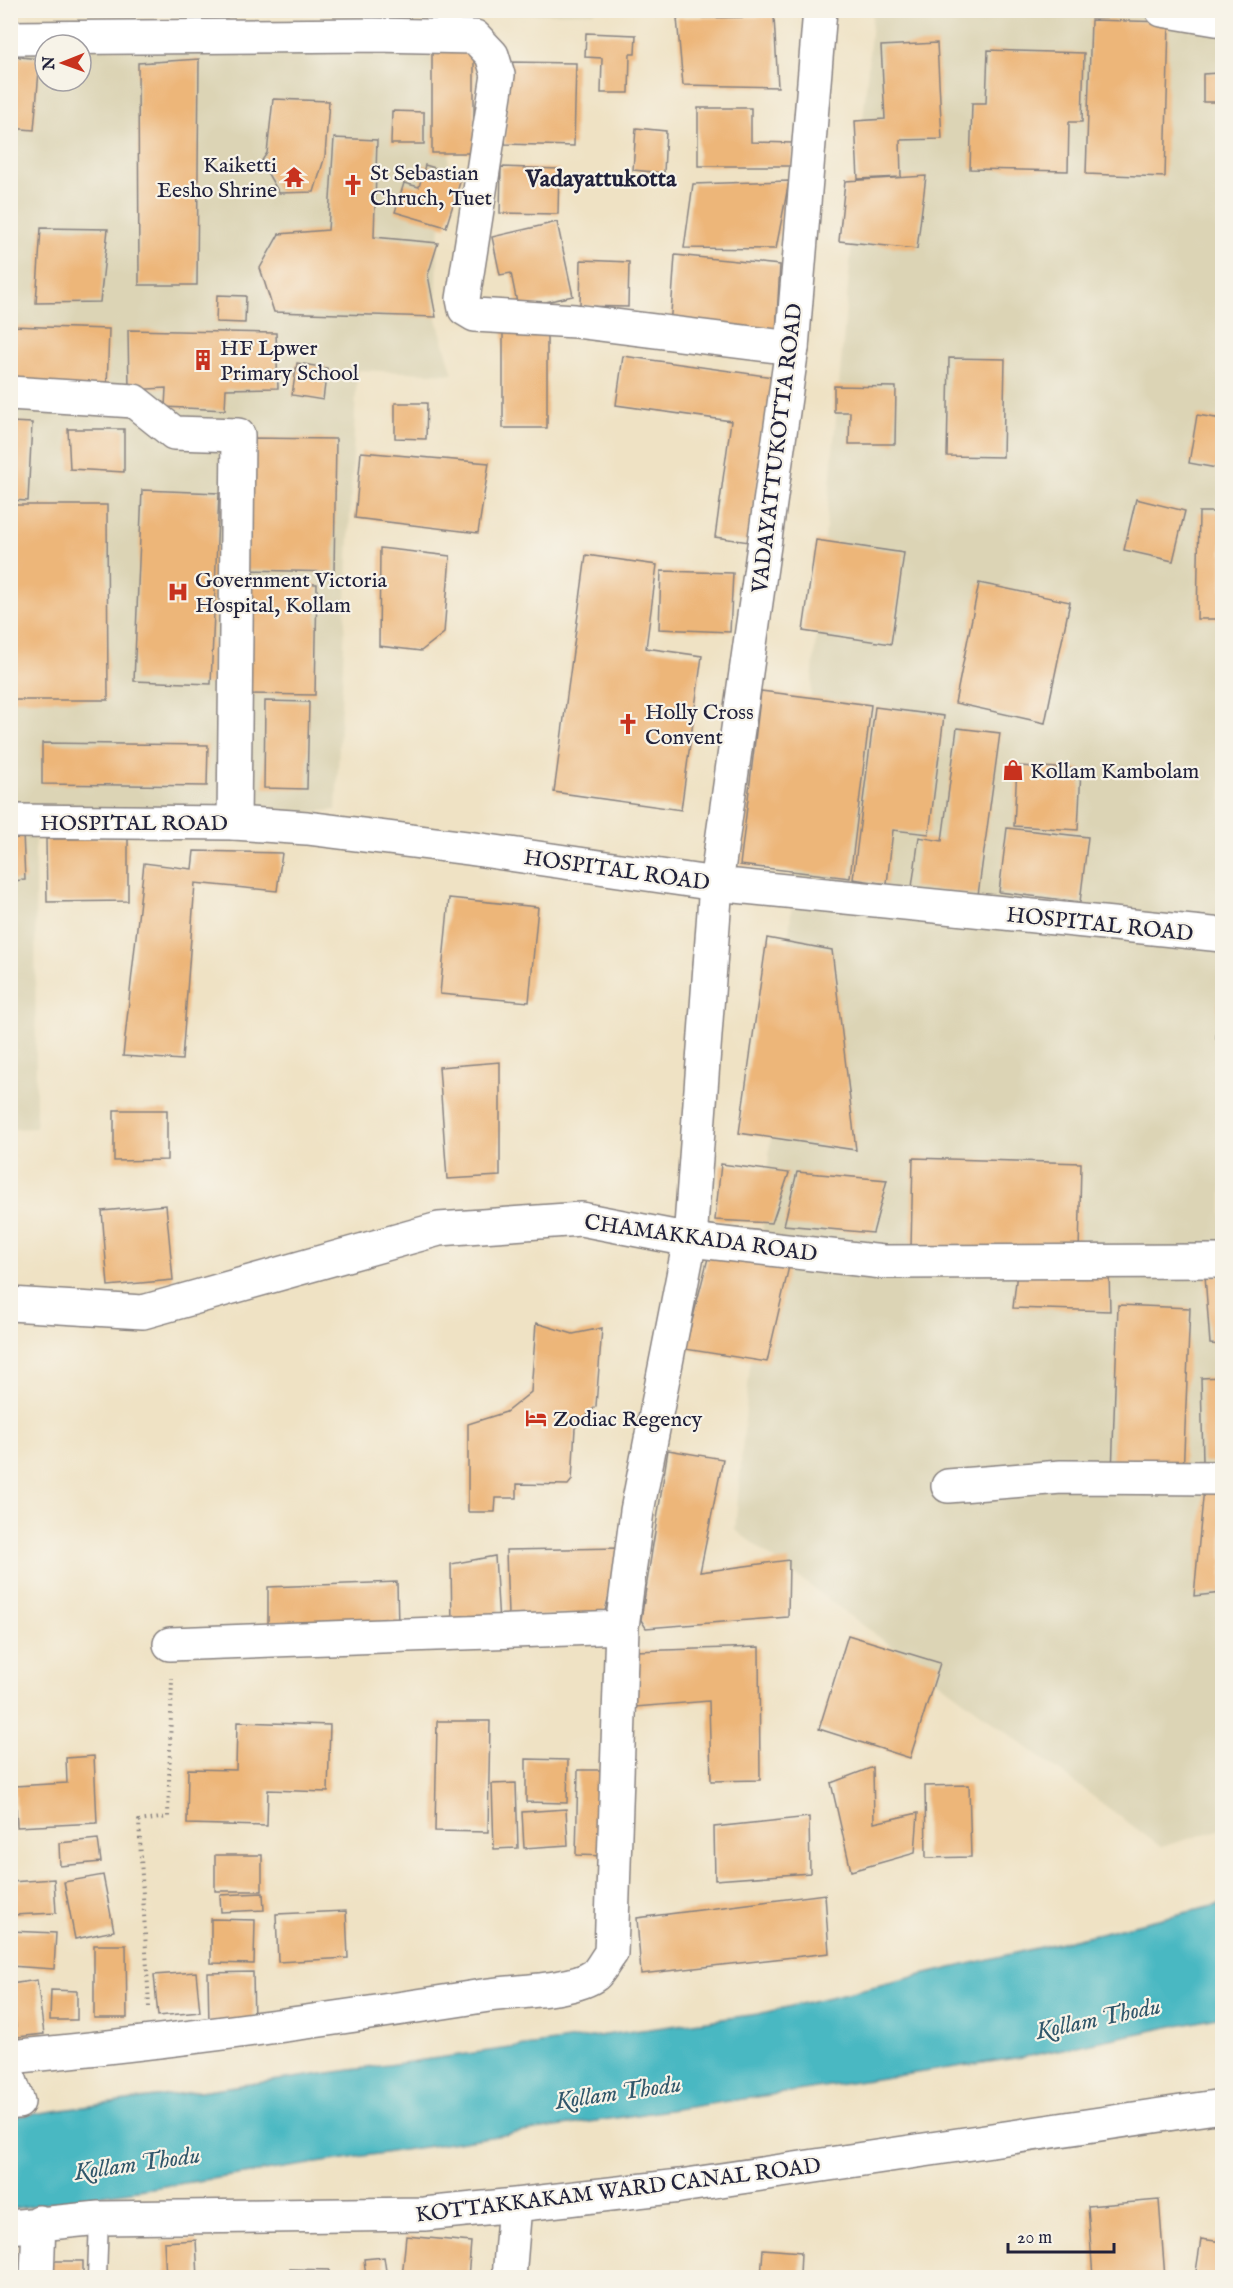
<svg xmlns="http://www.w3.org/2000/svg" width="1233" height="2288" font-family="'IM FELL English',serif">
	<style>
		.built { fill: #dcd4b5 }
		.water { fill: #49b8c2; stroke: #366d7e; stroke-width: 1.5 }
		.building { fill: #edb679 }
		.lines { fill: none; stroke-linecap: round; stroke-linejoin: round }
		.lane-casing { stroke: #888280; stroke-width: 21 }
		.street-casing { stroke: #888280; stroke-width: 36 }
		.secondary-casing { stroke: #888280; stroke-width: 36 }
		.path { stroke: #888280; stroke-width: 4; stroke-dasharray: 1.5 4.5; stroke-linecap: butt }
		.lane { stroke: #fff; stroke-width: 18 }
		.street { stroke: #fff; stroke-width: 33 }
		.secondary { stroke: #fff; stroke-width: 33 }
		.labels { text-anchor: middle; stroke-width: 4.5; stroke-linejoin: round; paint-order: stroke }
		.poi-label { font-size: 22px; fill: #22223b; stroke: #f7f3e8; text-anchor: start }
		.street-label { font-size: 22px; fill: #22223b; stroke: #f7f3e8 }
		.neighbourhood-label { font-size: 24px; font-weight: bold; fill: #22223b; stroke: #f7f3e8 }
		.water-label { font-size: 24px; font-style: italic; fill: #30566a; stroke: #f7f3e8 }
	</style>
	<rect width="100%" height="100%" fill="#f7f3e8"/>
	<filter id="ink" filterUnits="userSpaceOnUse"><feTurbulence type="fractalNoise" baseFrequency=".0167" numOctaves="2"/><feDisplacementMap in="SourceGraphic" scale="12" xChannelSelector="R" yChannelSelector="G"/><feConvolveMatrix kernelMatrix="1 2 1 2 8 2 1 2 1" color-interpolation-filters="sRGB"/></filter>
	<filter id="wash" filterUnits="userSpaceOnUse"><feTurbulence type="fractalNoise" baseFrequency=".008" numOctaves="4" result="noise"/><feDisplacementMap in="SourceGraphic" scale="24" xChannelSelector="R" yChannelSelector="G"/><feGaussianBlur stdDeviation="1.35" result="paint"/><feColorMatrix in="noise" values="0 0 0 0 0 0 0 0 0 0 0 0 0 0 0 0 0 1.4 0 .05"/><feComposite in="paint" operator="in"/></filter>
	<g filter="url(#wash)">
		<rect width="100%" height="100%" fill="#efe2c4"/>
		<!-- built -->
		<path class="built" d="M391 10H595V13L390 17Z
			M873 11H1222V1829L1161 1847 735 1530Z
			M10 46 45 47V81H81V48L462 57 438 243 436 317 453 374 357 370 336 810 35 833 36 1128 11 1129Z"/>
		<!-- water -->
		<path class="water" d="M1222 1904V2016L1029 2056 11 2209V2117L758 2014Z"/>
		<g id="blocks">
			<!-- building -->
			<path class="building" d="M774 17 778 87 683 85 677 18Z
				M1091 20 1169 22 1165 177 1086 174Z
				M586 33 636 35 635 54H630L629 93H601L602 58 585 57Z
				M937 43 942 139 900 140 901 177 858 179 855 121 885 119 881 46Z
				M474 50V153H432V51Z
				M988 50 1084 53 1082 122H1069L1068 171 970 169 972 103H986Z
				M10 56 40 59 34 130 10 128Z
				M199 59 197 285H139L138 63Z
				M508 62 576 63 574 146 505 144Z
				M1218 73 1219 102H1203V74Z
				M273 99 329 101 325 156 314 192 279 193 261 162 267 153Z
				M698 108H751V142L792 143V166H698Z
				M392 111 424 112V144H391Z
				M636 128 666 131 664 173 633 170Z
				M334 138 377 140 374 237 438 243 428 275 436 317 274 312 260 268 279 234 328 230Z
				M425 165 462 176 446 227 395 212 404 183 419 187Z
				M501 167 559 169 558 214 500 213Z
				M926 176 917 249 839 241 845 181Z
				M789 181 776 249 684 248 693 184Z
				M557 222 573 296 518 308 511 273 500 275 492 237Z
				M41 228 108 229 100 302 36 303Z
				M675 255 780 265 776 333 670 328Z
				M581 260 629 262 628 307 580 306Z
				M217 295 246 296 245 323 216 322Z
				M10 326 109 329 107 389 10 386Z
				M503 329H547V428H503Z
				M128 330 276 333 278 388 226 389 225 410 165 407 166 388 129 390Z
				M623 356 773 377 749 542 715 537 731 421 616 405Z
				M949 358 1005 359 1003 457 947 456Z
				M297 363 327 368 323 400 292 395Z
				M834 386 896 387 895 444H849L850 412H834Z
				M395 403H427L426 439 395 438Z
				M1197 415 1222 419V469L1189 463Z
				M10 422 32 423 28 501 10 500Z
				M68 429H124V472L70 469Z
				M248 438 336 439 334 572 246 570Z
				M361 452 489 463 478 533 355 518Z
				M142 490 219 493 211 684 134 681Z
				M1136 499 1185 511 1173 561 1124 550Z
				M10 505H107L108 700H10Z
				M1199 512H1222V619H1197Z
				M816 540 904 553 891 644 803 631Z
				M380 548 450 556 444 633 421 651 379 646Z
				M586 555 657 565 646 648 702 656 681 810 554 792Z
				M661 571 733 573 730 632 659 629Z
				M245 583 317 584 315 695 243 694Z
				M979 583 1070 602 1045 723 955 703Z
				M761 691 871 705 850 878 740 865Z
				M265 701 309 702 307 789 264 788Z
				M875 707 944 716 929 834 893 830 887 884 853 879Z
				M957 728 1000 733 978 895 912 887 919 837 942 841Z
				M42 743 208 745 207 786 42 784Z
				M1017 766 1081 769 1078 830 1014 826Z
				M1007 828 1088 837 1080 902 999 892Z
				M23 833 25 880 10 881V834Z
				M128 838V901L47 902 46 839Z
				M194 851 282 853 277 891 195 883 182 1060 123 1056 144 863 192 869Z
				M449 898 538 907 529 1002 440 994Z
				M767 938 832 950 856 1150 739 1133Z
				M1219 988H1222V1040L1216 1039Z
				M500 1062V1176L447 1179 439 1067Z
				M114 1110H167V1160L114 1161Z
				M913 1158 1081 1163 1079 1254 911 1248Z
				M721 1164 789 1173 772 1223 715 1220Z
				M797 1172 887 1180 873 1233 784 1225Z
				M166 1205 173 1280 108 1286 102 1211Z
				M709 1254 790 1262 767 1362 685 1349Z
				M1109 1271 1110 1311 1013 1308 1017 1272Z
				M1205 1275H1222V1345L1210 1344Z
				M1118 1305 1190 1308 1183 1476 1112 1473Z
				M536 1323 573 1334 602 1328 596 1406 575 1428 572 1480 568 1485 517 1484V1498H496L495 1512H468V1424L506 1412 531 1392Z
				M1222 1377V1462H1203L1201 1378Z
				M668 1450 723 1459 700 1572 789 1560 788 1617 646 1628 641 1620Z
				M1204 1487H1222V1593L1194 1596Z
				M621 1548 604 1615 508 1616 506 1550Z
				M495 1556 499 1623 452 1625 451 1564Z
				M397 1582 398 1628 268 1630V1587Z
				M848 1635 940 1663 910 1758 819 1729Z
				M759 1647 760 1780 711 1781 709 1701 635 1707 634 1651Z
				M437 1721H490L488 1832 435 1831Z
				M237 1722 330 1725 328 1792 268 1790 267 1826 187 1824 188 1769 236 1770Z
				M94 1756 97 1823 17 1827 15 1786 67 1783 66 1758Z
				M526 1759 568 1760 567 1803 526 1802Z
				M873 1767 874 1823 918 1813 915 1853 851 1871 831 1783Z
				M578 1770H609L607 1856 576 1855Z
				M516 1783 518 1848 494 1849 492 1784Z
				M969 1785 971 1857 926 1858 925 1786Z
				M566 1809 568 1845 524 1848 522 1812Z
				M809 1817 810 1873 715 1880 714 1827Z
				M98 1839 101 1862 60 1866 59 1843Z
				M215 1855H262V1891H215Z
				M103 1875 114 1931 75 1939 64 1882Z
				M54 1879 56 1913 13 1915 11 1882Z
				M263 1893 264 1910 221 1912 220 1895Z
				M825 1894 829 1953 641 1974 637 1918Z
				M346 1911 348 1958 278 1962 276 1914Z
				M211 1919 255 1920 254 1964 211 1963Z
				M10 1931 56 1933 54 1969 10 1966Z
				M94 1945H126L127 2018H94Z
				M196 1972 200 2012 158 2016 154 1975Z
				M253 1972 254 2024H209L208 1973Z
				M37 1980 44 2034 17 2037 11 1984Z
				M51 1990 77 1991V2020H50Z
				M1159 2200 1165 2278H1093L1088 2206Z
				M406 2236 471 2242 468 2278H402Z
				M1201 2239 1222 2242V2278H1195Z
				M196 2240 198 2278H166L164 2242Z
				M763 2249 801 2252 800 2275 810 2278H761Z
				M384 2257 387 2278H366L364 2259Z
				M44 2261H83V2278H45Z
				M290 2269 329 2270V2278H290Z"/>
		</g>
	</g>
	<g filter="url(#ink)">
		<use href="#blocks" fill-opacity="0" stroke="#888280" stroke-width="1.5"/>
		<g class="lines">
			<defs>
				<path id="lane" d="M97 2278 99 2218"/>
				<path id="street" d="M1162 10 1222 20
					M10 38 374 35 475 37 492 55 498 75 463 299 465 309 475 315 575 321 792 348
					M10 393 134 401 174 433 238 435 234 823
					M10 1304 143 1312 439 1229 581 1219 690 1240 883 1262 1222 1261
					M948 1486 1061 1477 1222 1478
					M170 1644 622 1627
					M10 2057C171 2042 329 2020 489 1995 516 1991 574 1991 595 1975 601 1970 606 1959 611 1953L622 1627 637 1511 690 1240 716 884
					M10 2080 18 2102 10 2103
					M10 2227 99 2218 424 2214 515 2205 680 2186 1222 2106
					M37 2278 39 2222
					M509 2278 515 2205"/>
				<path id="secondary" d="M10 821 234 823 307 828 468 848 716 884 1222 935
					M716 884 792 348 820 10"/>
			</defs>
			<!-- lane casing -->
			<use href="#lane" class="lane-casing"/>
			<!-- street casing -->
			<use href="#street" class="street-casing"/>
			<!-- secondary casing -->
			<use href="#secondary" class="secondary-casing"/>
			<!-- path -->
			<path class="path" d="M149 2007 139 1821 168 1817 172 1678"/>
			<!-- lane -->
			<use href="#lane" class="lane"/>
			<!-- street -->
			<use href="#street" class="street"/>
			<!-- secondary -->
			<use href="#secondary" class="secondary"/>
		</g>
	</g>
	<!-- icons -->
	<defs>
		<symbol id="temple-bare" viewBox="-9 -9 18 18"><path d="M0-6L5-2H3V0L6.5 2.5H4V6H1.5V3h-3V6H-4V2.5H-6.5L-3 0V-2H-5Z" fill="#c8321e" stroke="#f7f3e8" stroke-width="2.5" paint-order="stroke"/></symbol>
		<symbol id="church-bare" viewBox="-9 -9 18 18"><path d="M-1.2-6h2.4v3.5h3.3v2.4h-3.3V6h-2.4V-.1h-3.3v-2.4h3.3Z" fill="#c8321e" stroke="#f7f3e8" stroke-width="2.5" paint-order="stroke"/></symbol>
		<symbol id="building-bare" viewBox="-9 -9 18 18"><path d="M-4-6H4V6H1V3H-1V6H-4ZM-2.5-4.3h1.7v1.8h-1.7ZM.8-4.3h1.7v1.8H.8ZM-2.5-1h1.7V.8h-1.7ZM.8-1h1.7V.8H.8Z" fill="#c8321e" stroke="#f7f3e8" stroke-width="2.5" paint-order="stroke"/></symbol>
		<symbol id="hospital-bare" viewBox="-9 -9 18 18"><path d="M-5-5h3v3.5h4V-5h3V5h-3V1.5h-4V5h-3Z" fill="#c8321e" stroke="#f7f3e8" stroke-width="2.5" paint-order="stroke"/></symbol>
		<symbol id="shop-bare" viewBox="-9 -9 18 18"><path d="M-5-2.5h2.3a2.7 3.5 0 0 1 5.4 0H5L5.5 6h-11ZM-1.5-2.5h3a1.5 2.3 0 0 0-3 0Z" fill="#c8321e" stroke="#f7f3e8" stroke-width="2.5" paint-order="stroke"/></symbol>
		<symbol id="hotel-bare" viewBox="-9 -9 18 18"><path d="M-6-4.5h1.5V1H6V5H4.5V3h-9V5H-6ZM-4 0a1.8 1.8 0 1 1 3.6 0ZM.5 0V-2.5h3Q6-2.5 6 0Z" fill="#c8321e" stroke="#f7f3e8" stroke-width="2.5" paint-order="stroke"/></symbol>
	</defs>
	<g fill-rule="evenodd">
		<use href="#temple-bare" x="279" y="162" width="30" height="30"/>
		<use href="#church-bare" x="338" y="170" width="30" height="30"/>
		<use href="#building-bare" x="188" y="345" width="30" height="30"/>
		<use href="#hospital-bare" x="163" y="577" width="30" height="30"/>
		<use href="#church-bare" x="613" y="709" width="30" height="30"/>
		<use href="#shop-bare" x="998" y="755" width="30" height="30"/>
		<use href="#hotel-bare" x="521" y="1403" width="30" height="30"/>
	</g>
	<g class="labels">
		<!-- poi labels -->
		<g class="poi-label">
			<text x="277" y="172" text-anchor="end">Kaiketti<tspan x="277" dy="25">Eesho Shrine</tspan></text>
			<text x="370" y="180">St Sebastian<tspan x="370" dy="25">Chruch, Tuet</tspan></text>
			<text x="220" y="355">HF Lpwer<tspan x="220" dy="25">Primary School</tspan></text>
			<text x="195" y="587">Government Victoria<tspan x="195" dy="25">Hospital, Kollam</tspan></text>
			<text x="645" y="719">Holly Cross<tspan x="645" dy="25">Convent</tspan></text>
			<text x="1030" y="778">Kollam Kambolam</text>
			<text x="553" y="1426">Zodiac Regency</text>
		</g>
		<!-- street labels -->
		<g class="street-label">
			<text transform="translate(776 448) rotate(-83)" y="8">VADAYATTUKOTTA ROAD</text>
			<text x="134" y="830">HOSPITAL ROAD</text>
			<text transform="translate(617 869) rotate(8)" y="8">HOSPITAL ROAD</text>
			<text transform="translate(1100 923) rotate(6)" y="8">HOSPITAL ROAD</text>
			<text transform="translate(701 1237) rotate(8)" y="8">CHAMAKKADA ROAD</text>
			<text transform="translate(618 2189) rotate(-7)" y="8">KOTTAKKAKAM WARD CANAL ROAD</text>
		</g>
		<!-- neighbourhood labels -->
		<g class="neighbourhood-label">
			<text x="601" y="186">Vadayattukotta</text>
		</g>
		<!-- water labels -->
		<g class="water-label">
			<text transform="translate(1098 2018) rotate(-12)" y="8">Kollam Thodu</text>
			<text transform="translate(618 2092) rotate(-8)" y="8">Kollam Thodu</text>
			<text transform="translate(137 2163) rotate(-8)" y="8">Kollam Thodu</text>
		</g>
	</g>
	<!-- margin -->
	<rect width="1233" height="2288" fill="none" stroke="#f7f3e8" stroke-width="36"/>
	<!-- north arrow -->
	<g transform="translate(63 63) rotate(269)"><circle r="28" fill="#f7f3e8" stroke="#a29fa3" stroke-width="1.5"/>
	<path d="M0-4.5L10 22L0 15L-10 22Z" fill="#c8321e"/>
	<text y="-9" font-size="16" font-weight="bold" text-anchor="middle" fill="#22223b">N</text>
	</g>
	<!-- scale -->
	<path d="M1008 2243v9h106v-9" fill="none" stroke="#22223b" stroke-width="3"/>
	<text x="1017" y="2243" font-size="18" fill="#22223b" stroke="#f7f3e8" stroke-width="4.5" paint-order="stroke">20 m</text>
</svg>
